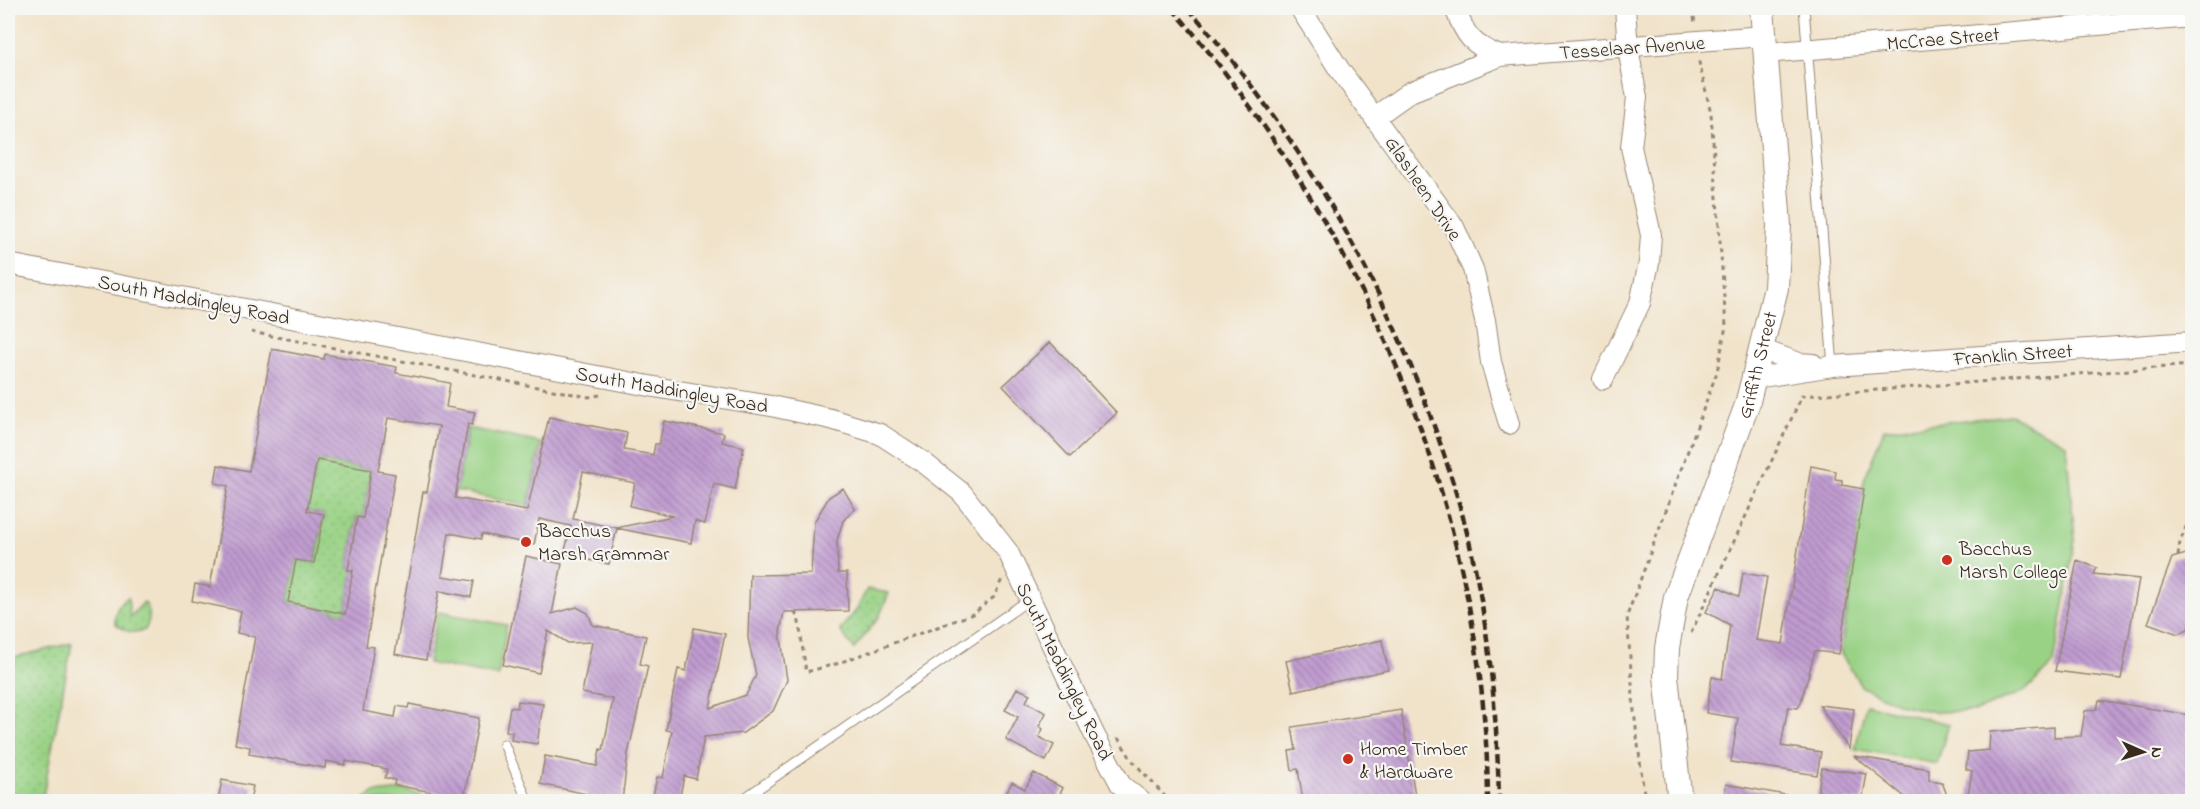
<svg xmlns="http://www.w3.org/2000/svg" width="2200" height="809" font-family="'Indie Flower',sans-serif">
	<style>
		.green { fill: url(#green-dots); stroke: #6a7e52; stroke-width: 1.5 }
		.pitch { fill: #99d285; stroke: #6a7e52; stroke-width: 1.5 }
		.building { fill: url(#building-back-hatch); fill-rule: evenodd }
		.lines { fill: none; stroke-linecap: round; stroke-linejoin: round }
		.service-casing { stroke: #968674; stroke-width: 11 }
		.minor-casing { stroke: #968674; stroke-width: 22 }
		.tertiary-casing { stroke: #968674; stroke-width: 26 }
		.path { stroke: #968674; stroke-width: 3; stroke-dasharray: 4.5 4.5; stroke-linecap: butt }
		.service { stroke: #fff; stroke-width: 9 }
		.minor { stroke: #fff; stroke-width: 20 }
		.tertiary { stroke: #fff; stroke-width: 24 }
		.rail { stroke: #3b2a1e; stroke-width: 4.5; stroke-dasharray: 9 4.5; stroke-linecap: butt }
		.poi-dot { fill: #c8321e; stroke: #f6f6f2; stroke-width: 2 }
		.labels { text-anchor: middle; stroke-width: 4.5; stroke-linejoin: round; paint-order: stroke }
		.street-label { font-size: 20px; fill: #3b2a1e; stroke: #f6f6f2 }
		.poi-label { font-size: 20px; fill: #3b2a1e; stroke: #f6f6f2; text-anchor: start }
	</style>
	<defs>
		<pattern id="green-dots" width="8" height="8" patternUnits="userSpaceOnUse" patternTransform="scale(1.5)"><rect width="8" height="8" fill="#99d285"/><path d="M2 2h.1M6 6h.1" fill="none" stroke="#85b472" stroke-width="1.8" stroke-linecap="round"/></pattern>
		<pattern id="building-back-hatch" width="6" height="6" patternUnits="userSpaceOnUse" patternTransform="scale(1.5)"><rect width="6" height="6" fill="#c09bd0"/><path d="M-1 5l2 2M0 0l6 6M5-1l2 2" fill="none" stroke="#9d7fa8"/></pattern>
	</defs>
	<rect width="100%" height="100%" fill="#f6f6f2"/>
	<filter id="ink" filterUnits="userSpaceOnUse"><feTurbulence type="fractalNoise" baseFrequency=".0167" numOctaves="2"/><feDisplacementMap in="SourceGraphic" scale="12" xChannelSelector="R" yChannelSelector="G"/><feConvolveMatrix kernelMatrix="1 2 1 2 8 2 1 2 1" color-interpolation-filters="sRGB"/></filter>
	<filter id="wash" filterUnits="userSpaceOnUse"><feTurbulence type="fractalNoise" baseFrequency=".008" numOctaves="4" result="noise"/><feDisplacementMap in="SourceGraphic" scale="24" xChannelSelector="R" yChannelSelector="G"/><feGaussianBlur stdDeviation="1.35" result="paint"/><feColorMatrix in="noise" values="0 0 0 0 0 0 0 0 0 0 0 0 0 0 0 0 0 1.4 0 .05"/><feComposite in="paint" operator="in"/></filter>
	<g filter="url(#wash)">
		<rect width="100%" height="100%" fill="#f1e3ca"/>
		<!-- green -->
		<path class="green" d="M309 459 371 470 363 518 356 517 348 569 353 571 345 614 288 602 296 560 315 563 324 514 307 511 316 465Z
			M867 589 889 593 879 617 854 649 840 630 857 609Z
			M128 597 130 617 144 602C151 612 151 618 145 630 132 634 125 632 115 623 114 611 118 605 128 597Z
			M72 643 42 801H8V659Z"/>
		<!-- pitch -->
		<path class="pitch" d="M2011 415 2066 444 2075 540 2054 663 2025 691 1976 711 1934 712 1902 705 1862 687 1841 654 1864 480 1884 429Z
			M468 428 541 443 528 506 456 491Z
			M438 612 507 625 498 676 428 663Z
			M1866 704 1949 724 1937 764 1855 749Z
			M404 790 442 801H361L374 793Z"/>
		<g id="blocks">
			<!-- building -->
			<path class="building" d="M1050 342 1117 413 1070 457 1003 386Z
				M272 349 324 359 325 354 397 367 396 373 450 383 446 407 475 412 472 425 468 424 455 498 527 511 549 417 627 433 624 450 653 455 655 444H659L664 421 724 433 722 442 744 447 735 489 714 484 705 524 695 521 691 543 616 528 673 516 630 506 635 483 583 472 573 519 617 528 609 564 564 555 571 526 539 519 534 545 482 534 481 539 449 533 442 576 474 581 471 597 439 591 426 660 395 654 423 492H427L439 426 388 418 378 471 395 474 366 646 374 647 363 711 395 717 397 706 408 708 409 704 479 718 464 798 394 785 395 780 385 778 387 769 346 761 345 765 326 761 325 768 249 754 250 747 235 744 255 637 237 633 241 611 192 601 195 584 210 587 228 486 215 483 218 465 249 471ZM317 460 371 470 363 518 357 517 348 570H353L345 614 288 602 296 560 314 563 324 514 307 511Z
				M1811 466 1836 471 1835 479 1842 480V485L1864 489 1839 654 1815 651 1801 702 1798 708 1788 707 1781 746 1821 752 1817 775 1731 762 1738 718 1706 713 1712 677 1722 679 1730 625 1706 612 1719 587 1739 597 1743 573 1767 577 1756 640 1783 644Z
				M843 488 855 509 843 521 837 540 838 573H847L848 611 784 612 780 632 787 680 773 711 743 733 704 737 696 779 684 776 679 801H652L657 777 663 778 672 731 666 730 678 669 686 671 694 628 725 634 710 708 746 695 756 675 748 638 750 575 811 574 814 522 829 497Z
				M2193 552V617L2188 629 2178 634 2148 623 2172 558Z
				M526 556 562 564 552 614 577 607 588 613 593 625 646 636 640 664 648 666 628 754 622 801H586L587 794 540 784 545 756 597 766 600 749 603 750 613 699 582 693 592 642 568 643 548 631 539 673 503 665Z
				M2077 560 2097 568 2094 574 2139 579 2121 679 2055 671Z
				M1382 640 1388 670 1293 691 1286 661Z
				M1017 688 1030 694 1026 702 1046 713 1039 726 1043 729 1039 737 1054 745 1046 761 1006 740 1018 717 1005 710Z
				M2099 700 2191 715 2187 739 2193 740V801H2158L2125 796 2124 801H1967L1972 771 1966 769 1968 752 1989 750 1990 732 2054 727V737L2081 736 2085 711 2097 709Z
				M518 701 543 704 537 744 511 740 512 732 506 731 510 707 517 708Z
				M1819 705 1854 709 1849 749Z
				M1401 710 1416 801H1303L1298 769 1292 770 1289 751 1296 750 1292 727Z
				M1854 756 1929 769V780L1942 782 1949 801H1910Z
				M1822 768 1867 774 1862 801H1816Z
				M1034 773 1063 788 1056 801H1017L1005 795 1012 782 1025 789Z
				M222 780 253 786 250 801H218Z
				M1726 784 1786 795 1785 801H1723Z"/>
		</g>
	</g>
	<g filter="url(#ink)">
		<use href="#blocks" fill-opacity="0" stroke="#968674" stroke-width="1.5"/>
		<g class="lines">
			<defs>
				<path id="service" d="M1804 8 1833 366
					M504 744 528 802
					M739 802 1030 599"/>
				<path id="minor" d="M1300 8 1339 69 1454 227 1473 269 1485 320 1491 362 1509 424
					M1455 8C1465 36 1472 45 1500 56L1764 36
					M1766 53 2192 17
					M1375 117 1410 92 1500 56
					M8 264 660 388 771 406 831 419 880 434 923 462 962 493 1008 552 1095 736 1121 785 1142 802
					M1763 350 1799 363 1813 364
					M1755 378 1833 366 2192 342
					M1603 379 1640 303 1649 263 1651 235 1631 147 1637 98 1628 48 1625 8"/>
				<g id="tertiary">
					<path id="s1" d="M1680 802 1666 676 1667 648 1676 597 1747 405 1776 288 1779 225 1762 8"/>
				</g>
			</defs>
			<!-- service casing -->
			<use href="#service" class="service-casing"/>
			<!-- minor casing -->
			<use href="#minor" class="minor-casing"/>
			<!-- tertiary casing -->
			<use href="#tertiary" class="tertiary-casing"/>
			<!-- path -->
			<path class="path" d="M1693 8 1695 25
				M251 332 589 397 600 395
				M2178 556 2180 542 2192 512
				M795 612 799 622 806 672 836 664 973 614 994 597 1002 579
				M1691 633 1802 396 2192 365
				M1118 738 1132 760 1170 802
				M1645 802 1634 711 1627 616 1717 372 1726 326 1711 113 1698 58"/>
			<!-- service -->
			<use href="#service" class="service"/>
			<!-- minor -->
			<use href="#minor" class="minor"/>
			<!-- tertiary -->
			<use href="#tertiary" class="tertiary"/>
			<!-- rail -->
			<path class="rail" d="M1172 8C1363 228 1486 507 1488 802
				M1188 8C1314 150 1409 326 1461 510 1487 603 1497 705 1499 802"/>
		</g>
	</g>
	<!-- markers -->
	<g class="poi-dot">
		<circle cx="526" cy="542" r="6"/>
		<circle cx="1947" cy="560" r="6"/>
		<circle cx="1348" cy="759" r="6"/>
	</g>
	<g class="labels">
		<!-- street labels -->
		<g class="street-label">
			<text transform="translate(1943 38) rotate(-5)" y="7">McCrae Street</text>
			<text transform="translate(1632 47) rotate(-4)" y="7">Tesselaar Avenue</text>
			<text transform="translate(1424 188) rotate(56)" y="7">Glasheen Drive</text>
			<text transform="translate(194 299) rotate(11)" y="7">South Maddingley Road</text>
			<text transform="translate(2013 354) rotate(-4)" y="7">Franklin Street</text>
			<text dy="7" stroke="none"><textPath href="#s1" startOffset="453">Griffith Street</textPath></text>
			<text transform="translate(672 389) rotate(10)" y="7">South Maddingley Road</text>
			<text transform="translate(1065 671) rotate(64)" y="7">South Maddingley Road</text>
		</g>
		<!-- poi labels -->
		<g class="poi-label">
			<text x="538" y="537">Bacchus<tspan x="538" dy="23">Marsh Grammar</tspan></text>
			<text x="1959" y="555">Bacchus<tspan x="1959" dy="23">Marsh College</tspan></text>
			<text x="1360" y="755">Home Timber<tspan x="1360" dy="23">&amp; Hardware</tspan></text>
		</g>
	</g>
	<!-- margin -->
	<rect width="2200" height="809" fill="none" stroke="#f6f6f2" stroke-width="30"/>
	<!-- north arrow -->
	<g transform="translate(2143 752) rotate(93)" stroke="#f6f6f2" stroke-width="4.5" paint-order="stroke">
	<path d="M0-4.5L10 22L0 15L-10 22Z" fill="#3b2a1e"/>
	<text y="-9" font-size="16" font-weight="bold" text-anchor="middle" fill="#3b2a1e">N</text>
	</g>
</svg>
